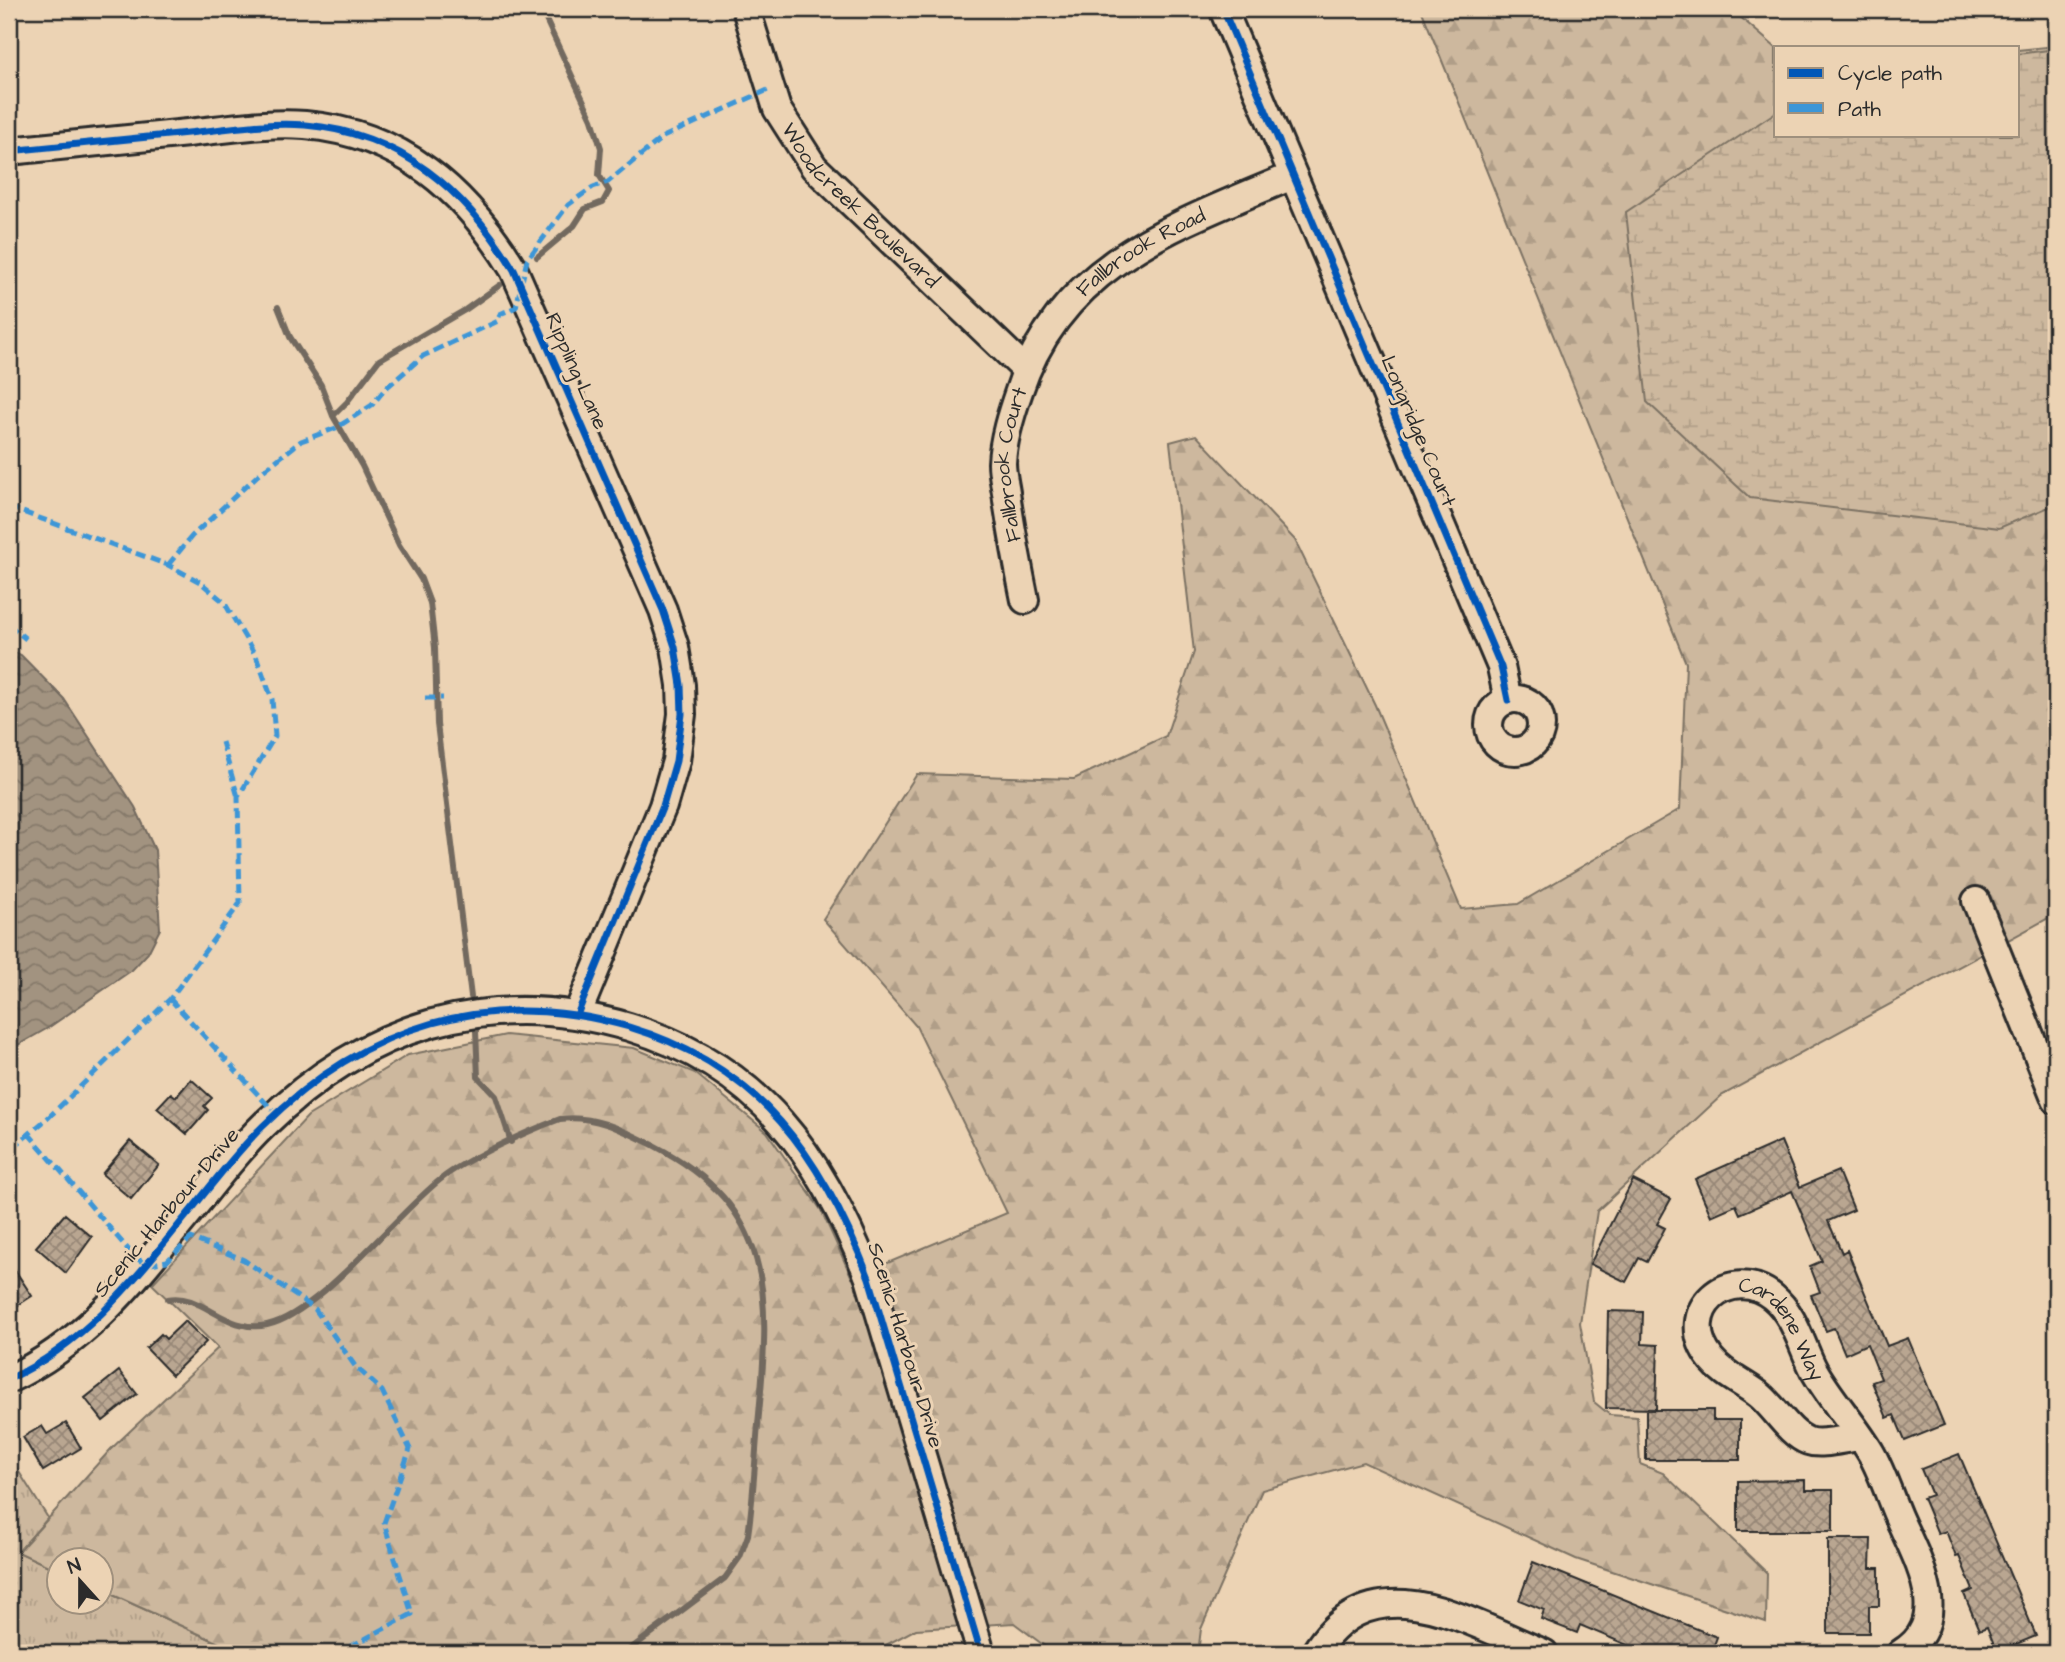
<svg xmlns="http://www.w3.org/2000/svg" width="2065" height="1662" font-family="'Architects Daughter',sans-serif">
	<style>
		.grass { fill: url(#grass-tufts); stroke: #7c7264; stroke-width: 2 }
		.forest { fill: url(#forest-firs); stroke: #7c7264; stroke-width: 2 }
		.wetland { fill: url(#wetland-marsh); stroke: #7c7264; stroke-width: 2 }
		.water { fill: url(#water-waves); stroke: #72695e; stroke-width: 2 }
		.lines { fill: none; stroke-linecap: round; stroke-linejoin: round }
		.stream { stroke: #72695e; stroke-width: 6 }
		.building { fill: url(#building-cross-hatch); stroke: #2b2b2b; stroke-width: 2 }
		.minor-casing { stroke: #2b2b2b; stroke-width: 32 }
		.minor { stroke: #ecd3b4; stroke-width: 26 }
		.quiet { stroke: #3c96d7; stroke-width: 5; stroke-dasharray: 10 5; stroke-linecap: butt }
		.cycleway-casing { stroke: #ecd3b4; stroke-width: 11 }
		.cycleway { stroke: #0057b8; stroke-width: 7 }
		.labels { text-anchor: middle; stroke-width: 6; stroke-linejoin: round; paint-order: stroke }
		.street-label { font-size: 21px; fill: #2b2b2b; stroke: #ecd3b4 }
	</style>
	<defs>
		<pattern id="grass-tufts" width="24" height="20" patternUnits="userSpaceOnUse" patternTransform="scale(1.75)"><rect width="24" height="20" fill="#cdb89e"/><path d="M3 7l-1-3M5 7V3M7 7l1-3M15 17l-1-3M17 17v-4M19 17l1-3" fill="none" stroke="#b09e88"/></pattern>
		<pattern id="forest-firs" width="22" height="20" patternUnits="userSpaceOnUse" patternTransform="scale(1.75)"><rect width="22" height="20" fill="#cdb89e"/><path d="M5 1l3.5 6h-7zM16 11l3.5 6h-7z" fill="#b09e88"/></pattern>
		<pattern id="wetland-marsh" width="20" height="14" patternUnits="userSpaceOnUse" patternTransform="scale(1.75)"><rect width="20" height="14" fill="#cdb89e"/><path d="M1 5h8M5 5V1M11 12h8M15 12V8" fill="none" stroke="#b09e88"/></pattern>
		<pattern id="water-waves" width="16" height="10" patternUnits="userSpaceOnUse" patternTransform="scale(1.75)"><rect width="16" height="10" fill="#a29380"/><path d="M0 5q4-4 8 0t8 0" fill="none" stroke="#847869"/></pattern>
		<pattern id="building-cross-hatch" width="8" height="8" patternUnits="userSpaceOnUse" patternTransform="scale(1.75)"><rect width="8" height="8" fill="#b9a691"/><path d="M0 0l8 8M0 8l8-8" fill="none" stroke="#978777"/></pattern>
	</defs>
	<rect width="100%" height="100%" fill="#ecd3b4"/>
	<filter id="ink" filterUnits="userSpaceOnUse"><feTurbulence type="fractalNoise" baseFrequency=".0143" numOctaves="2"/><feDisplacementMap in="SourceGraphic" scale="14" xChannelSelector="R" yChannelSelector="G"/><feConvolveMatrix kernelMatrix="1 2 1 2 8 2 1 2 1" color-interpolation-filters="sRGB"/></filter>
	<g filter="url(#ink)">
		<!-- grass -->
		<path class="grass" d="M9 1456 48 1518 18 1552 59 1571 60 1602H102V1590L241 1653H9Z"/>
		<!-- forest -->
		<path class="forest" d="M1421 9H1731L1776 48V135H2018V50L2056 46V914L1721 1096 1597 1211 1580 1323 1594 1402 1610 1415 1637 1417 1640 1464 1663 1473 1767 1573 1766 1622 1576 1559 1363 1462 1262 1490 1201 1629 1198 1653H1054L1014 1623 916 1629 871 1653H241L102 1590V1560H60L59 1571 18 1552 111 1449 218 1348 152 1284 308 1116 408 1055 506 1035 634 1048 695 1073 767 1132 821 1210 852 1278 1007 1213 916 1026 823 919 917 774 1074 779 1166 736 1194 652 1170 442 1196 435 1295 540 1375 705 1461 909 1518 904 1680 809 1686 663Z"/>
		<!-- wetland -->
		<path class="wetland" d="M2056 49V504L1999 528 1750 498 1647 402 1626 212 1776 112V135H2018V54Z"/>
		<!-- water -->
		<path class="water" d="M9 650 21 655 64 699 135 807 155 850 160 929 148 953 132 970 48 1028 9 1050Z"/>
		<g class="lines">
			<!-- stream -->
			<path class="stream" d="M537 257 574 226 585 209 603 202 609 191 599 175 601 148 592 119 541 9
				M278 307 290 337 321 385 333 416 362 466 399 545 421 579 430 603 435 648 437 724 471 997
				M333 416 347 402 379 360 465 310 500 285
				M476 1031 478 1077 496 1096 511 1142
				M168 1299C202 1292 225 1334 267 1325 319 1314 397 1213 441 1179 467 1158 528 1131 560 1119 594 1114 625 1131 655 1146 775 1209 770 1294 759 1414 755 1454 754 1495 748 1535L740 1557 725 1578 625 1653"/>
		</g>
		<!-- building -->
		<path class="building" d="M191 1079 212 1098 204 1106 208 1110 187 1134 157 1108 171 1093 176 1097Z
			M130 1141 159 1165 131 1199 102 1174Z
			M1781 1141 1800 1187 1838 1171 1854 1210 1828 1221 1842 1253 1847 1250 1887 1346 1908 1338 1944 1425 1905 1441 1894 1415 1887 1418 1872 1382 1881 1379 1867 1344 1845 1354 1834 1328 1826 1331 1811 1295 1820 1292 1810 1266 1822 1261 1792 1191 1740 1214 1736 1205 1711 1216 1695 1179Z
			M1633 1180 1671 1199 1657 1224 1665 1228 1647 1262 1639 1258 1626 1282 1590 1264Z
			M65 1214 92 1237 66 1273 36 1247Z
			M9 1261 32 1296 9 1311Z
			M1608 1311 1643 1312 1642 1344 1658 1345 1656 1409 1606 1408Z
			M185 1321 206 1342 172 1375 146 1348 161 1334 166 1339Z
			M119 1371 137 1394 103 1421 85 1398Z
			M1646 1410H1713V1420H1740V1460H1646Z
			M66 1423 81 1448 43 1471 23 1437 42 1426 47 1434Z
			M1959 1454 2036 1636 1997 1652 1987 1627 1979 1630 1964 1594 1973 1590 1959 1556 1956 1557 1946 1531 1938 1534 1923 1498 1932 1495 1921 1469Z
			M1805 1480V1490H1833V1531H1738V1481Z
			M1828 1539H1871L1870 1568H1879V1606H1869V1633H1828Z
			M1533 1562 1717 1637 1711 1653H1646L1580 1625 1577 1633 1541 1619 1544 1610 1519 1600Z"/>
		<g class="lines">
			<defs>
				<g id="minor">
					<path id="s1" d="M746 9 777 109 814 167 1026 370"/>
					<path d="M1223 9 1501 667 1508 700"/>
					<path d="M9 151C69 145 129 139 188 133 227 129 266 122 305 125 401 133 466 191 514 270L663 610 675 647 681 685 682 714 676 761 663 806 577 1015"/>
					<path id="s2" d="M1025 600C1018 566 1012 533 1007 500 1006 488 1002 475 1002 463 1003 439 1011 414 1019 391 1061 262 1179 224 1292 176"/>
					<circle cx="1515" cy="725" r="26"/>
					<path d="M1976 901 2056 1100"/>
					<path d="M9 1379C83 1345 132 1283 182 1221 209 1189 233 1155 263 1126 365 1025 489 986 629 1027 760 1066 822 1157 869 1278L981 1653"/>
					<path id="s3" d="M1860 1437C1845 1438 1822 1446 1808 1441 1788 1433 1774 1406 1758 1394 1742 1382 1724 1375 1711 1359 1673 1311 1731 1262 1773 1297 1795 1315 1801 1345 1814 1370 1830 1399 1854 1424 1871 1453 1882 1472 1889 1495 1898 1516 1916 1558 1955 1620 1901 1653"/>
					<path d="M1315 1653C1373 1559 1469 1623 1544 1653"/>
				</g>
			</defs>
			<!-- minor casing -->
			<use href="#minor" class="minor-casing"/>
			<!-- minor -->
			<use href="#minor" class="minor"/>
			<!-- quiet -->
			<path class="quiet" d="M9 507 168 565 200 582 224 602 257 658 272 699 275 736 238 797 240 903 170 999 49 1117 9 1151
				M168 565 192 536 259 474 301 441 336 428 372 405 385 389 423 356 498 321 500 314 516 307 527 260 568 205 593 187 608 182 663 137 770 89
				M9 625 26 639
				M425 698H443
				M222 742 238 797
				M170 999 276 1114
				M28 1133 133 1255 146 1265 167 1261 191 1238 244 1260 315 1309 355 1366 382 1391 410 1449 384 1523 412 1614 338 1653"/>
			<defs>
				<path id="cycleway" d="M1223 9 1501 667 1508 700
					M9 151C69 145 129 139 188 133 227 129 266 122 305 125 401 133 466 191 514 270L663 610 675 647 681 685 682 714 676 761 663 806 577 1015
					M9 1379C83 1345 132 1283 182 1221 209 1189 233 1155 263 1126 365 1025 489 986 629 1027 760 1066 822 1157 869 1278L981 1653"/>
			</defs>
			<!-- cycleway casing -->
			<use href="#cycleway" class="cycleway-casing"/>
			<!-- cycleway -->
			<use href="#cycleway" class="cycleway"/>
		</g>
	</g>
	<g class="labels">
		<!-- street labels -->
		<g class="street-label">
			<text dy="7" stroke="none"><textPath href="#s1" startOffset="233">Woodcreek Boulevard</textPath></text>
			<text dy="7" stroke="none"><textPath href="#s2" startOffset="404">Fallbrook Road</textPath></text>
			<text transform="translate(577 371) rotate(66)" y="7">Rippling Lane</text>
			<text transform="translate(1419 431) rotate(67)" y="7">Longridge Court</text>
			<text dy="7" stroke="none"><textPath href="#s2" startOffset="138">Fallbrook Court</textPath></text>
			<text transform="translate(166 1212) rotate(-50)" y="7">Scenic Harbour Drive</text>
			<text dy="7" stroke="none"><textPath href="#s3" startOffset="345">Cardene Way</textPath></text>
			<text transform="translate(906 1345) rotate(73)" y="7">Scenic Harbour Drive</text>
		</g>
	</g>
	<!-- margin -->
	<rect width="2065" height="1662" fill="none" stroke="#ecd3b4" stroke-width="35"/>
	<rect x="18" y="18" width="2030" height="1627" fill="none" stroke="#2b2b2b" stroke-width="2.5" filter="url(#ink)"/>
	<!-- legend -->
	<rect x="1774" y="46" width="245" height="91" fill="#ecd3b4" stroke="#9f907d" stroke-width="2"/>
	<rect x="1788" y="68" width="35" height="10" fill="#0057b8" stroke="#9f907d" stroke-width="2"/>
	<text x="1838" y="80" font-size="21" fill="#2b2b2b">Cycle path</text>
	<rect x="1788" y="103" width="35" height="10" fill="#3c96d7" stroke="#9f907d" stroke-width="2"/>
	<text x="1838" y="116" font-size="21" fill="#2b2b2b">Path</text>
	<!-- north arrow -->
	<g transform="translate(80 1581) rotate(339)"><circle r="33" fill="#ecd3b4" stroke="#9f907d" stroke-width="2"/>
	<path d="M0-5L12 26L0 18L-12 26Z" fill="#2b2b2b"/>
	<text y="-10" font-size="19" font-weight="bold" text-anchor="middle" fill="#2b2b2b">N</text>
	</g>
</svg>
